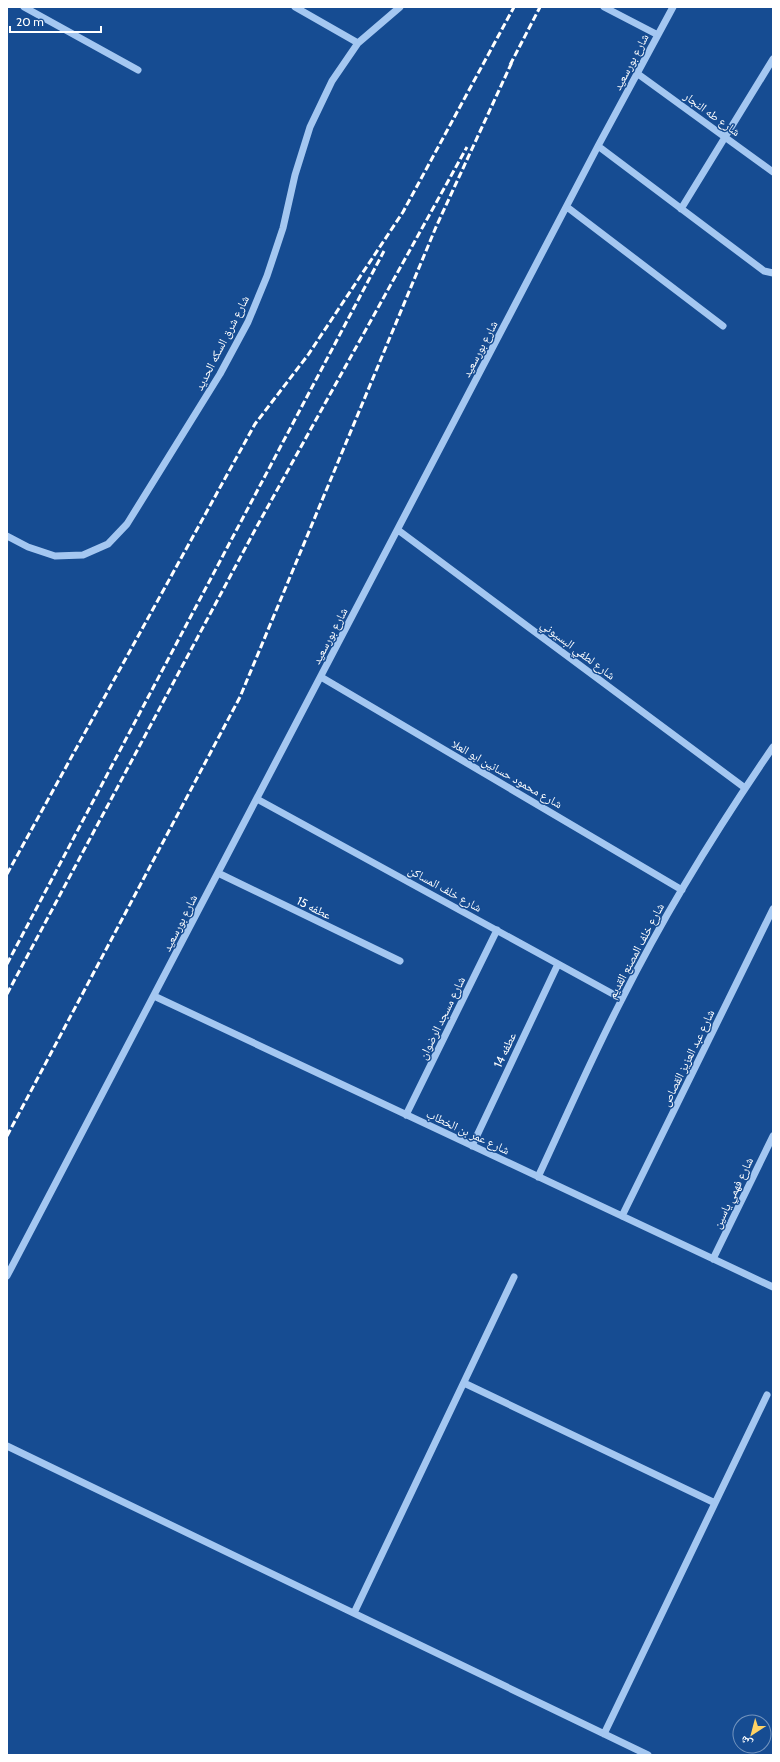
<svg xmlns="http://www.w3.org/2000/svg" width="780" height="1762" font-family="Cabin,'Noto Naskh Arabic',sans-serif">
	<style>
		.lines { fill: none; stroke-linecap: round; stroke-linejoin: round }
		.minor { stroke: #a4c7f1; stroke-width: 7 }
		.rail { stroke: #fff; stroke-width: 3; stroke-dasharray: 7 3; stroke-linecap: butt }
		.labels { text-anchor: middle; stroke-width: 3; stroke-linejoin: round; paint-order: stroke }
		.street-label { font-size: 12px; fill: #fff; stroke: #164c92 }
	</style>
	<rect width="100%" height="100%" fill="#164c92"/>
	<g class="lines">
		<!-- minor -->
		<path class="minor" d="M24 7 138 70
			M295 7 358 43
			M604 7 658 35
			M638 74 773 172
			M598 146 764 271 773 273
			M567 207 723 326
			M681 209 773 59
			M398 530 745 788
			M7 536 28 547 55 556 83 555 108 544 127 524 220 374 248 322 267 276 283 228 295 175 310 127 332 81 358 43 400 7
			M321 677 682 890
			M257 799 622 999
			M218 873 400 961
			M154 996 773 1287
			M406 1115 497 930
			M472 1146 558 964
			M538 1177C566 1117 592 1057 622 999 666 911 718 827 773 747
			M622 1216 773 909
			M713 1259 773 1136
			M7 1276 598 146 673 7
			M464 1383 715 1503
			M7 1446 648 1755
			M354 1613 514 1277
			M604 1734 767 1395"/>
		<!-- rail -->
		<path class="rail" d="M510 65 540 7
			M7 874 255 424 308 355 403 212 514 7
			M7 964 384 251
			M7 994 256 528 467 147
			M7 1136 240 697 436 227 512 62"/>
	</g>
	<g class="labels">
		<!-- street labels -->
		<g class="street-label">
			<text transform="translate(631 62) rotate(-62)" y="4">شارع بورسعيد</text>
			<text transform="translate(712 114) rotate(36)" y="4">شارع طه النجار</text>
			<text transform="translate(222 343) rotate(-63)" y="4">شارع شرق السكه الحديد</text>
			<text transform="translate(480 349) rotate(-62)" y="4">شارع بورسعيد</text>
			<text transform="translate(330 636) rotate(-62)" y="4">شارع بورسعيد</text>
			<text transform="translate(578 650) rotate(37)" y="4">شارع لطفي البسيوني</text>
			<text transform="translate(507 774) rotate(30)" y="4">شارع محمود حسانين ابو العلا</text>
			<text transform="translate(445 889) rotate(29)" y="4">شارع خلف المساكن</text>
			<text transform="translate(314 908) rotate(26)" y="4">عطفه 15</text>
			<text transform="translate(180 923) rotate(-63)" y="4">شارع بورسعيد</text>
			<text transform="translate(636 951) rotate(-62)" y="4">شارع خلف المصنع القديم</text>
			<text transform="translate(442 1018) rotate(-64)" y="4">شارع مسجد الرضوان</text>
			<text transform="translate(505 1050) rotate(-65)" y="4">عطفه 14</text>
			<text transform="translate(688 1058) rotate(-64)" y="4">شارع عبد العزيز القصاص</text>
			<text transform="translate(468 1132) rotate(25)" y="4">شارع عمر بن الخطاب</text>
			<text transform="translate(733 1193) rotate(-64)" y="4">شارع فهمي ياسين</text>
		</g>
	</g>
	<!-- border -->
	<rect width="780" height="1762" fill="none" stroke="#ffffff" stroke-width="16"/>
	<!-- north arrow -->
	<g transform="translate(752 1734) rotate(216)"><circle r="19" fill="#164c92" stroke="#7394be"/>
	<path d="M0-3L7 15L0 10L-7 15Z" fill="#ffd264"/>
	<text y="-6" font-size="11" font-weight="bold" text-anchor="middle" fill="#ffffff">ش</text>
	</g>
	<!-- scale -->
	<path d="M10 26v6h91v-6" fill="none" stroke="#ffffff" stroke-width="2"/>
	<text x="16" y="26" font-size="12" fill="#ffffff" stroke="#164c92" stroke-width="3" paint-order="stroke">20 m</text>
</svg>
